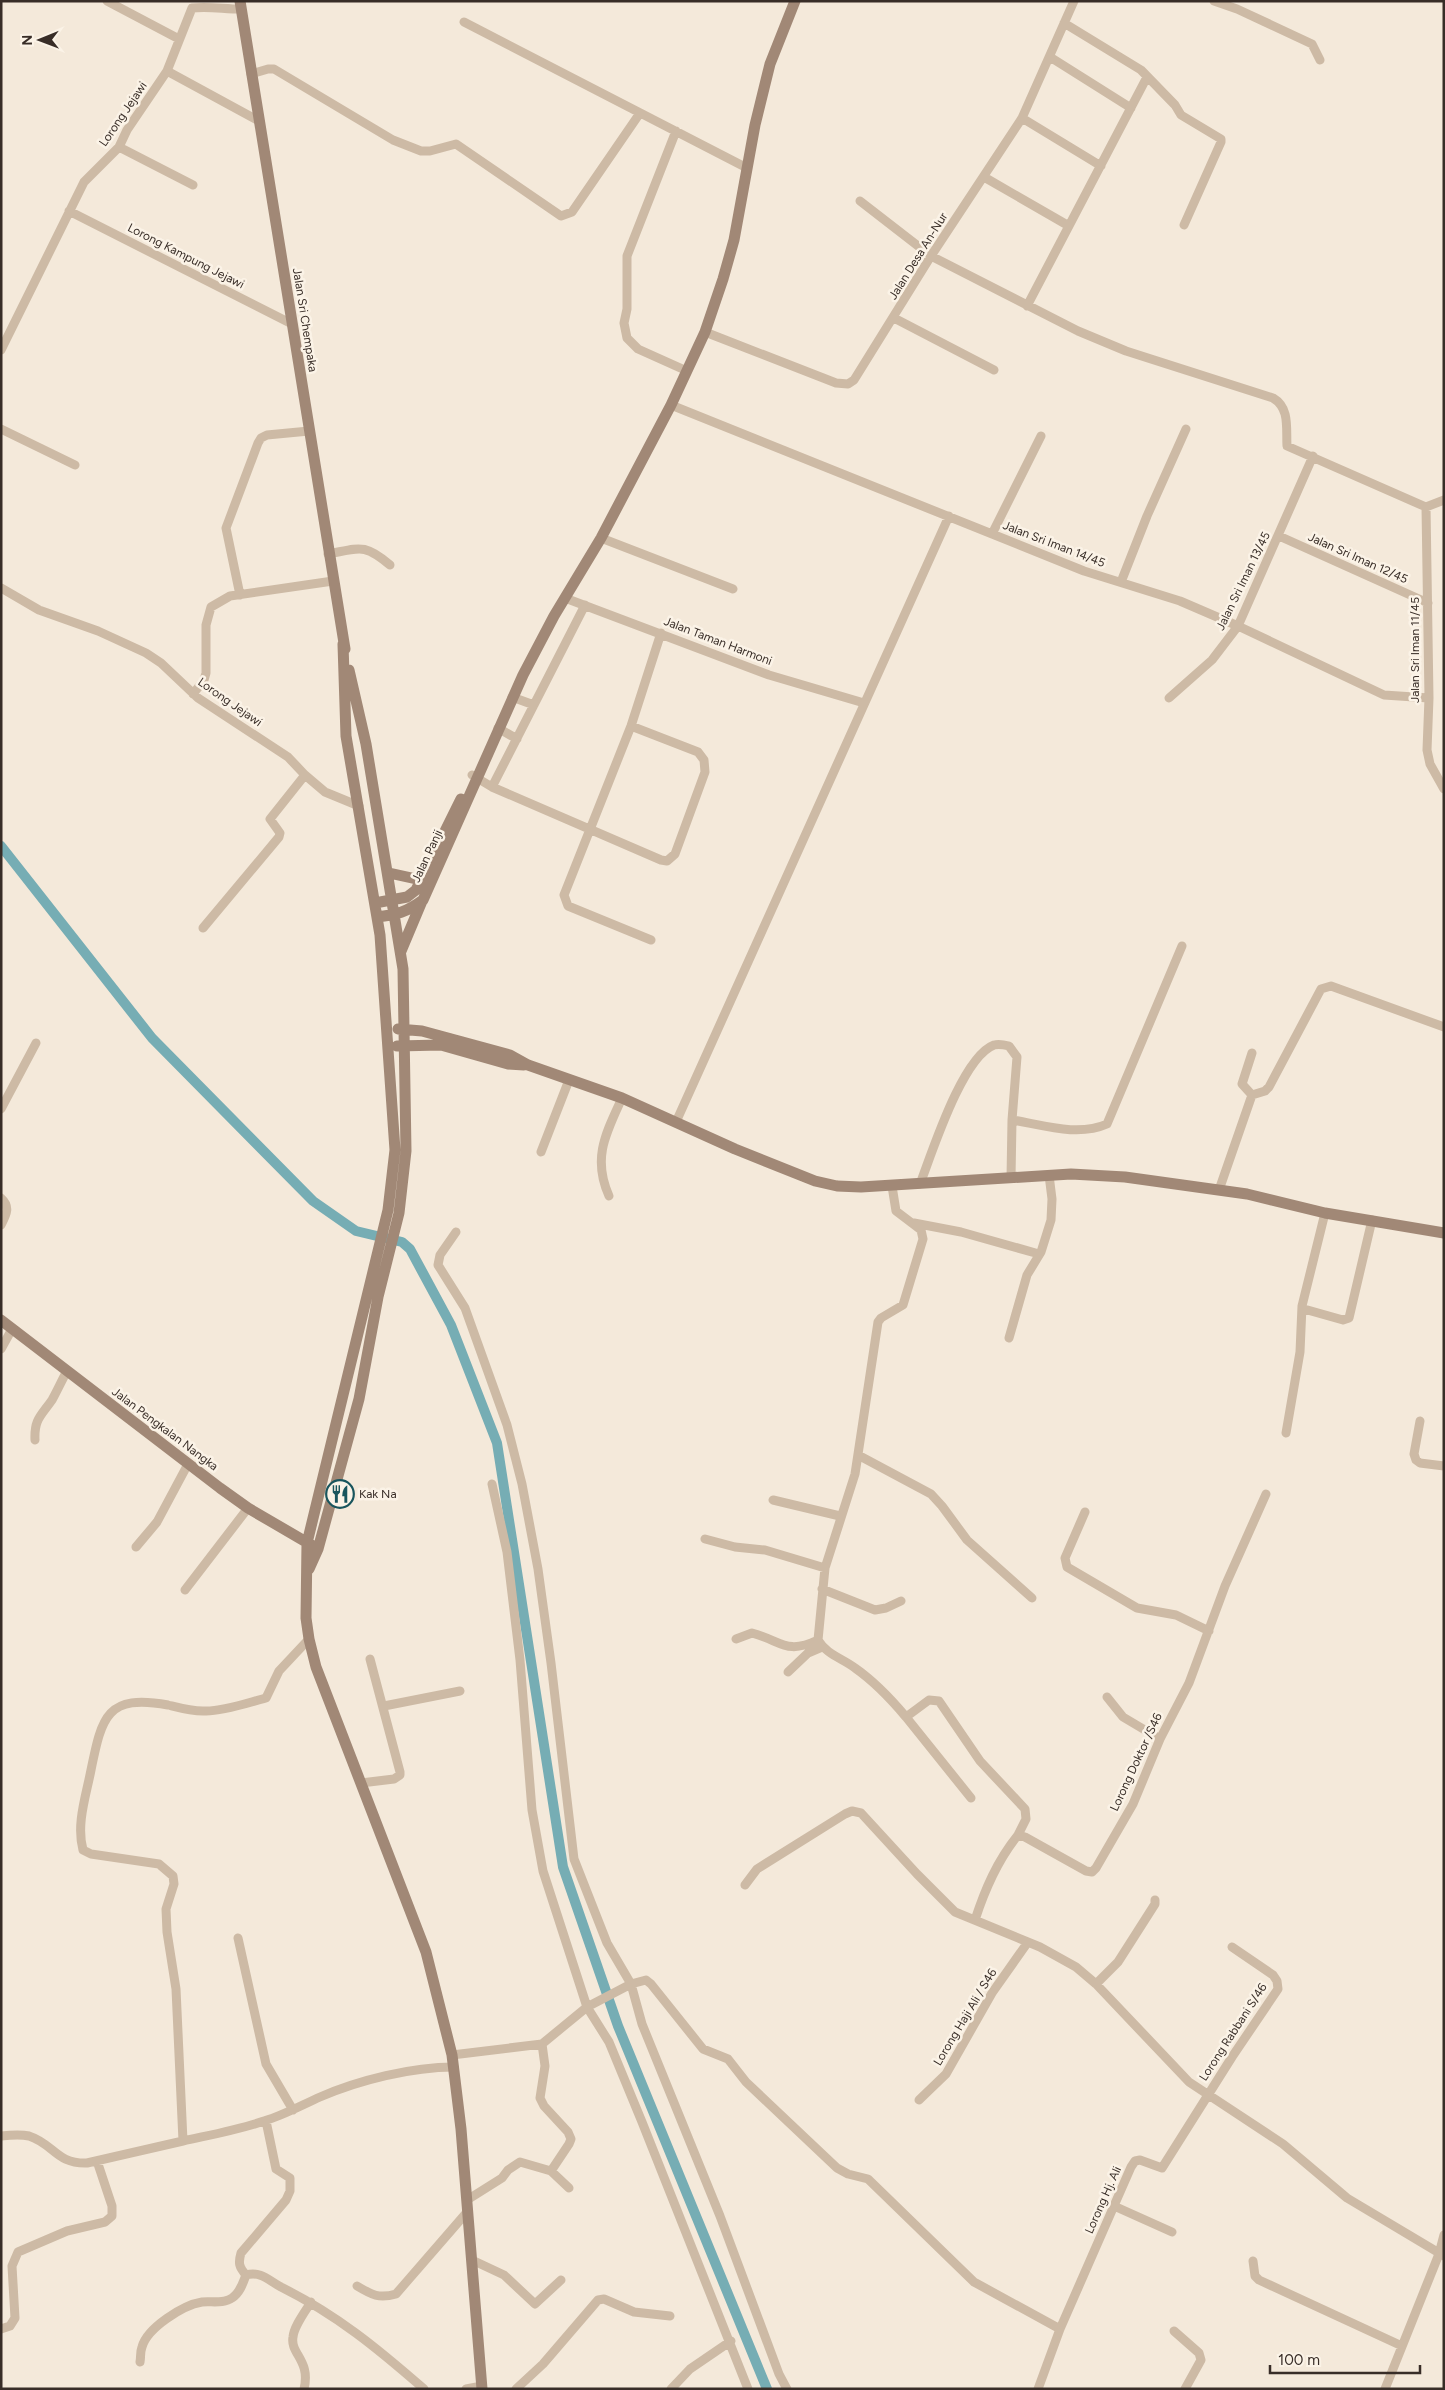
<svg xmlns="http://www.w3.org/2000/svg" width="1445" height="2390" font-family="Figtree,sans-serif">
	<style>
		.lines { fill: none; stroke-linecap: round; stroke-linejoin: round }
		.canal { stroke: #76adb4; stroke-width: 10 }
		.street { stroke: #cdbaa5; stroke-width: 9 }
		.secondary { stroke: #a18876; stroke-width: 11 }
		.labels { text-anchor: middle; stroke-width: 5; stroke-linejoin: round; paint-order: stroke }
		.street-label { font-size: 12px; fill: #382d27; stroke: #fbf3e7 }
		.poi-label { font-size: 12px; fill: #382d27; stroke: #fbf3e7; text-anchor: start }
	</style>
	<rect width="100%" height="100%" fill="#f4e9da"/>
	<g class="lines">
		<!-- canal -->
		<path class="canal" d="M1 846 152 1038 313 1201 356 1231 402 1242 410 1249 451 1325 497 1443 563 1867 618 2026 767 2389"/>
		<!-- street -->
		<path class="street" d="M107 1 179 39
			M1214 1 1237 9 1312 44 1320 60
			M464 22 747 168
			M1064 23 1141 70 1175 105 1181 115 1221 139V142L1184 225
			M1050 57 1131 108
			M167 71 259 121
			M251 74 268 69H274L393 140 421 151H430L456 144 561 216 572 212 640 113
			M1022 118 1101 166
			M676 131 627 256V309L624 323 627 338 638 349 687 371
			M119 147 193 185
			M984 177 1069 226
			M860 201 931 256 1078 331 1126 351 1273 398C1290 408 1286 428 1287 446L1426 507 1444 500
			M69 211 292 324
			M1027 306 1147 77
			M894 318 994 370
			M705 332 836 383 848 384 854 380 931 256 1022 118 1074 1
			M1 350 84 182 119 147 127 130 167 71 192 8C208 6 224 9 241 9
			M671 405 1084 571 1180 601 1238 626 1384 695 1429 698
			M1 429 75 465
			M1426 507 1429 698 1427 750 1430 764 1444 789
			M992 534 1041 436
			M1279 536 1428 603
			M601 538 733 589
			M328 554C360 548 364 543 390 565
			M1121 582 1147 516 1186 429
			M1 588 39 610 98 631 146 653 161 663 198 698 288 757 305 775 325 792 359 806
			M240 595 226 528 258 443 261 438 267 435 309 431
			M565 598 769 675 864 703
			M193 694 204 680 206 673V625L211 607 230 596 333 581
			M512 697 534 705
			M1169 698 1212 660 1238 626 1313 456
			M498 728 517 739
			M472 775 492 787 661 860 667 861 675 854 705 772 704 760 698 752 631 726
			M492 787 585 605
			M203 928 279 837 280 833 270 819 305 775
			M651 940 568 906 564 895 631 726 661 633
			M1252 1095 1242 1084 1252 1053
			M1 1109 36 1043
			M1012 1120C1043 1125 1078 1137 1107 1124L1182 946
			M676 1122 949 516
			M541 1152 569 1080
			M920 1184C932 1153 962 1057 994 1045 998 1044 1005 1045 1009 1046L1017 1057 1012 1120 1011 1178
			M892 1186 896 1211 921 1230 923 1239 903 1305 881 1318 878 1322 855 1474 825 1568 818 1640C827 1655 842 1658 855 1668 875 1682 891 1699 906 1717L929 1700 939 1701 980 1761 1025 1809 1026 1819 1018 1835
			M1219 1190 1252 1095 1265 1091 1269 1087 1321 989 1331 986 1444 1027
			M609 1196C592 1158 606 1133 622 1098
			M1 1198C11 1207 6 1215 1 1225
			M1325 1213 1302 1306 1304 1309 1343 1320 1349 1318 1372 1220
			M914 1223 961 1232 1039 1254
			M456 1232 440 1255 438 1265 465 1308 507 1425 522 1484 538 1569 551 1663 574 1859 607 1943 631 1984 642 2024 720 2216 779 2374 787 2389
			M1009 1338 1027 1275 1041 1252 1051 1220 1052 1199 1049 1175
			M1 1349 12 1329
			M1420 1421 1414 1454 1416 1460 1420 1463 1444 1466
			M1286 1433 1300 1352 1302 1306
			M35 1440C34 1419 41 1416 52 1400 57 1391 62 1380 67 1371
			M858 1455 931 1494 942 1506 967 1540 1032 1598
			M492 1484 507 1552 520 1660 532 1810 543 1871 587 2007 609 2042 642 2122 748 2389
			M773 1500 840 1516
			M1085 1512 1065 1558 1067 1567 1137 1608 1176 1615 1209 1631
			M705 1539 735 1547 765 1550 825 1568
			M136 1547 157 1522 188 1464
			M822 1589 875 1610 886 1608 901 1601
			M185 1590 248 1508
			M309 1639 279 1671 266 1698C247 1703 225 1711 206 1711 194 1712 180 1708 168 1705 107 1694 102 1716 91 1770 86 1796 76 1824 83 1850L91 1854 159 1864 173 1876 174 1884 166 1909 167 1932 176 1989 183 2141C210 2135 238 2130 264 2121 284 2115 302 2105 320 2097 359 2080 412 2067 454 2067
			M736 1639 752 1633C782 1641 786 1655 818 1640
			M788 1672 808 1653 822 1647
			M1107 1697 1123 1717 1160 1739
			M384 1706 460 1691
			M906 1717 971 1798
			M361 1783 394 1779 400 1775V1772L370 1659
			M745 1885 757 1869 845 1814 852 1811 861 1813 917 1874 955 1912 1040 1947 1076 1967 1096 1984 1189 2082 1283 2144 1347 2198 1444 2256
			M975 1920C985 1889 997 1861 1018 1835L1025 1837 1086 1871 1092 1872 1096 1868 1133 1804 1160 1739 1189 1683 1225 1586 1266 1494
			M238 1938 266 2064 293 2110
			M1096 1984 1118 1962 1155 1904V1900
			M542 2044 545 2066 540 2098 544 2106 568 2132 571 2139 569 2144 551 2171
			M452 2055 542 2044 587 2007 631 1984 646 1980 651 1984 703 2049 728 2059 746 2082 837 2168 848 2174 868 2179 974 2282 1060 2329
			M919 2100 946 2074 992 1993 1028 1942
			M1 2136C10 2135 20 2134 29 2136 54 2144 56 2164 87 2163L183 2141
			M467 2200 502 2178 508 2170 520 2162 551 2171 569 2188
			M1114 2206 1172 2232
			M472 2260 504 2275 535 2304 561 2280
			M1253 2261 1255 2276 1259 2280 1402 2346
			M246 2275C239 2267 238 2263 241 2253L286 2200 290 2191V2178L276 2169 266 2121
			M357 2286C372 2295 379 2299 396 2294L468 2211
			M1 2329 10 2326 15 2318 12 2266 18 2252 67 2231 105 2222 112 2216V2206L97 2161
			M1174 2331 1199 2353 1201 2360 1185 2389
			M140 2362C141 2357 140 2352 142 2347 147 2328 183 2305 202 2302 211 2301 224 2304 232 2298 240 2293 243 2283 246 2275 261 2271 268 2280 281 2287 337 2315 377 2348 424 2389
			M304 2389C311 2360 290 2354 293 2337 294 2326 305 2312 311 2302
			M466 2389 482 2386
			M516 2389 543 2364 598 2300 604 2299 634 2312 670 2316
			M671 2389 690 2369 731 2341
			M1038 2389 1060 2329 1131 2167 1135 2161 1140 2160 1162 2168 1232 2057 1278 1989 1277 1981 1273 1975 1232 1947
			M1385 2389 1439 2254 1444 2235"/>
		<!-- secondary -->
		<path class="secondary" d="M240 1 345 649
			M343 644 346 736 380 935 395 1150 388 1210 307 1543 306 1618 309 1639 316 1667 426 1952 452 2055 461 2129 482 2389
			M389 873 421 880
			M375 903 407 897 416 890 461 799
			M377 917C396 915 407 912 423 900L523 675 554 616 601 538 671 405 705 332 723 279 734 240 755 125 770 64 795 1
			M401 951 422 901
			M398 1029 422 1031 510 1055 528 1065 622 1098 735 1149 815 1181 837 1186 861 1187 1071 1174 1125 1177 1247 1194 1325 1213 1444 1233
			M397 1046 441 1045 508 1064 524 1065
			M1 1320 220 1488 248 1508 313 1546
			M309 1569 318 1549 359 1399 378 1297 399 1213 406 1151 403 969 366 744 349 670"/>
	</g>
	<!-- icons -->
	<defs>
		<symbol id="restaurant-ring" viewBox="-11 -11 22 22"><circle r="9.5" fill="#fbf3e7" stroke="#19555d" stroke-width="1.5"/><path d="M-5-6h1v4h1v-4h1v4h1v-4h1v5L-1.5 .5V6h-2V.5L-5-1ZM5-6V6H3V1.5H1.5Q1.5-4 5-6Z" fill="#19555d"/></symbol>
	</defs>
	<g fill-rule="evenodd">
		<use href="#restaurant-ring" x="324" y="1478" width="32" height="32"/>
	</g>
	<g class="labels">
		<!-- street labels -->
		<g class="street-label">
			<text transform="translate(123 114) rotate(-56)" y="4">Lorong Jejawi</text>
			<text transform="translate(186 256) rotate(27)" y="4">Lorong Kampung Jejawi</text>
			<text transform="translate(918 256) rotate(-58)" y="4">Jalan Desa An-Nur</text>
			<text transform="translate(305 320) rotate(81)" y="4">Jalan Sri Chempaka</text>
			<text transform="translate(1054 544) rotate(21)" y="4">Jalan Sri Iman 14/45</text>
			<text transform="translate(1358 558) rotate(24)" y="4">Jalan Sri Iman 12/45</text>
			<text transform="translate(1243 581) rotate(-64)" y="4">Jalan Sri Iman 13/45</text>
			<text transform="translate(718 641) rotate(21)" y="4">Jalan Taman Harmoni</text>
			<text transform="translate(1415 650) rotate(-90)" y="4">Jalan Sri Iman 11/45</text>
			<text transform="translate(230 702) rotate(35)" y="4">Lorong Jejawi</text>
			<text transform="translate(427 856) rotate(-65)" y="4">Jalan Panji</text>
			<text transform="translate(165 1429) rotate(37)" y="4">Jalan Pengkalan Nangka</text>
			<text transform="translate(1136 1762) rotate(-65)" y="4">Lorong Doktor /S46</text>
			<text transform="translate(965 2017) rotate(-59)" y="4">Lorong Haji Ali / S46</text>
			<text transform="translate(1233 2032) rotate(-57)" y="4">Lorong Rabbani S/46</text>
			<text transform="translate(1103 2200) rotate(-66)" y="4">Lorong Hj. Ali</text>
		</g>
		<!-- poi labels -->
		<g class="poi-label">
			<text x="359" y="1498">Kak Na</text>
		</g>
	</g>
	<!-- border -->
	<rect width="1445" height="2390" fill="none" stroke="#382d27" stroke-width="5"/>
	<!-- north arrow -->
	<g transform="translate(40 40) rotate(269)" stroke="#fbf3e7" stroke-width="4" paint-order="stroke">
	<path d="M0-4L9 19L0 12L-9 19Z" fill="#382d27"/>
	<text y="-8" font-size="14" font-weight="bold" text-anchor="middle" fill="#382d27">N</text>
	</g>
	<!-- scale -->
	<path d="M1270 2365v8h150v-8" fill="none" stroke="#382d27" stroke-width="2.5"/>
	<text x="1278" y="2365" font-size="15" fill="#382d27" stroke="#fbf3e7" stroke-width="4" paint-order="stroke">100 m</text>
</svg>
